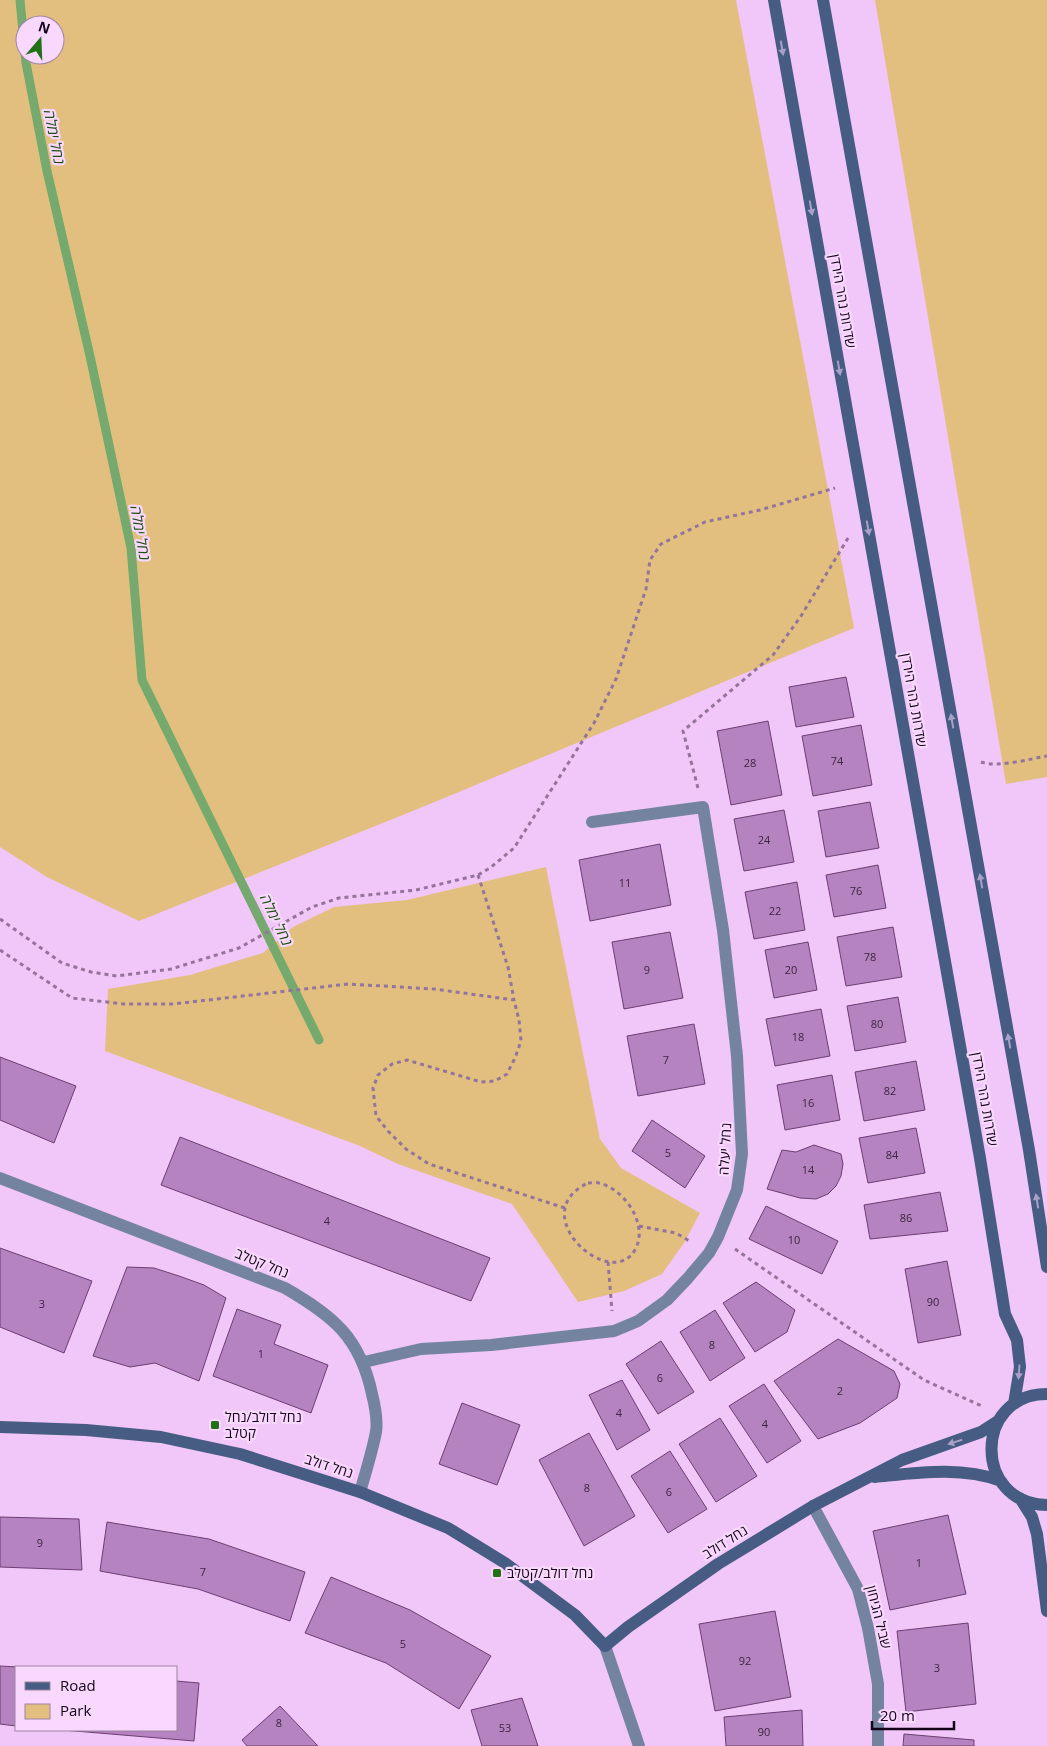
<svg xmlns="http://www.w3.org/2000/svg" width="1047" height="1746" font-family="'Open Sans','Noto Sans Hebrew',sans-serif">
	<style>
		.green { fill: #e3bf7f; fill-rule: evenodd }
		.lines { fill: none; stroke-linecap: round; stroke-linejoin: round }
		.stream { stroke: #75a96d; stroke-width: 9 }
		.building { fill: #b583bf; stroke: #6c3e74 }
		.path { stroke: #94749a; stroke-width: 3; stroke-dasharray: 4 4; stroke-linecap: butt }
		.street { stroke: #7484a0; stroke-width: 12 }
		.secondary { stroke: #465c83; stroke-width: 12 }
		.oneway { fill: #a8a0c6 }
		.poi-dot { fill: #237117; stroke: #f8d8fd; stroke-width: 2 }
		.labels { text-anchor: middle; stroke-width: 4.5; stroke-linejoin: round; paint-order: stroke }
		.number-label { font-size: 11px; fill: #3d2442 }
		.street-label { font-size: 14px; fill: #150419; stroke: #f8d8fd }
		.poi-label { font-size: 14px; fill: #150419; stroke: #f8d8fd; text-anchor: start }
		.water-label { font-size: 15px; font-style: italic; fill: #1d5015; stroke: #f8d8fd }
	</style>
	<rect width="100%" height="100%" fill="#f1c6f8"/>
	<!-- green -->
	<path class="green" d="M0 0H736L854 628 425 806 139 921 47 877 0 847ZM25 25H55V55H25Z
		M875 0H1047V777L1006 784Z
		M546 867 600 1139 621 1168 700 1213 684 1243 662 1274 624 1291 578 1302 512 1204 398 1164 360 1146 105 1051 108 989 190 975 263 953 293 927 334 907 407 900Z"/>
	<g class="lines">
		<!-- stream -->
		<path class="stream" d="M20 0 26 63 47 171 90 356 131 548 142 680 319 1040"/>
	</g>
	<!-- building -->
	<path class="building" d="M846 677 854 717 796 727 789 687Z
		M768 721 782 795 731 805 717 731Z
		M861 725 872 785 813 796 802 736Z
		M870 802 879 848 826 857 818 811Z
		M784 810 794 862 744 871 734 819Z
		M660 844 671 905 590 921 579 860Z
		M878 865 886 908 834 917 826 875Z
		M797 882 805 930 754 939 745 892Z
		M893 927 902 977 846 986 837 937Z
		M670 932 683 998 624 1009 612 942Z
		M808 942 817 990 774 998 765 950Z
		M898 997 906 1042 855 1051 847 1006Z
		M821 1009 830 1056 775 1066 766 1019Z
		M694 1024 705 1084 638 1096 627 1036Z
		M0 1057 76 1086 54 1143 0 1120Z
		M916 1061 925 1110 864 1121 855 1072Z
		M832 1075 840 1120 785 1130 777 1085Z
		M652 1120 705 1156 685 1188 632 1151Z
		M916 1128 925 1173 868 1183 859 1138Z
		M180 1137 490 1258 471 1301 161 1185Z
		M814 1145 841 1154 843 1164 841 1176 836 1186 828 1194 816 1199 800 1198 767 1189 782 1150 796 1152Z
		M940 1192 948 1231 870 1239 864 1205Z
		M766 1206 838 1241 822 1274 749 1239Z
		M0 1248 92 1281 64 1353 0 1327Z
		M947 1261 961 1335 918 1343 905 1269Z
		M127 1267 154 1268 179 1276 204 1285 226 1298 199 1381 155 1363 130 1367 93 1356Z
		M756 1282 795 1310 787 1332 755 1352 723 1303Z
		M237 1309 281 1325 274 1344 328 1365 311 1413 213 1376Z
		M715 1310 745 1358 710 1381 680 1332Z
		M838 1339 894 1371 900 1384 897 1398 860 1423 818 1439 774 1381Z
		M661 1341 694 1392 658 1414 626 1364Z
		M622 1380 650 1430 617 1450 589 1395Z
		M764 1384 801 1441 767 1463 729 1406Z
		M462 1403 520 1425 497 1485 439 1464Z
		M720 1418 757 1476 716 1502 679 1444Z
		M589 1433 635 1516 584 1546 539 1460Z
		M670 1451 707 1509 668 1533 631 1476Z
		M948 1515 966 1594 890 1610 873 1531Z
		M0 1517 79 1519 82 1570 0 1567Z
		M107 1522 209 1539 305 1572 290 1621 198 1589 100 1571Z
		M331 1577 410 1610 491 1656 459 1709 386 1663 305 1633Z
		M775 1611 791 1697 715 1711 699 1624Z
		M968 1623 976 1704 906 1712 897 1631Z
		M0 1666 19 1667H16V1726L0 1724Z
		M176 1681 199 1683 194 1741 63 1730H176Z
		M522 1698 538 1746H482L471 1710Z
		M280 1706 318 1746H247L242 1740Z
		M802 1710 803 1746H726L724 1717Z
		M904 1734 974 1740V1746H903Z"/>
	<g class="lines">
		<!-- path -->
		<path class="path" d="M981 762C998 768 1029 759 1047 756
			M698 788 683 731 773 655 801 616 848 538
			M478 875 508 967 514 1000
			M0 919 62 963 91 972 117 976 171 969 239 948 312 907 339 898 416 890 478 875 490 868 514 848 594 723 616 679 646 589 650 560 661 544 705 522 760 510 835 488
			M0 950 72 998 124 1004H173L348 984 434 989 514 1000 519 1020 521 1041 515 1058 507 1074 495 1081 481 1082 407 1060 392 1064 378 1075 373 1088 376 1116 388 1131 406 1149 429 1164 565 1208
			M588 1183C591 1183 596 1182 599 1183 624 1189 648 1223 636 1248 613 1295 522 1214 588 1183Z
			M639 1226 676 1233 691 1242
			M735 1249 924 1380 984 1407
			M608 1262 612 1311"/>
		<!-- street -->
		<path class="street" d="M0 1178 285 1288C333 1316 360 1337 372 1394 375 1406 378 1419 376 1432 372 1452 366 1472 360 1492
			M364 1362 421 1349 491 1345 614 1331 638 1321 667 1300 688 1278 709 1253 718 1237 737 1190 742 1154 737 1056 723 930 703 807 592 822
			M813 1506 858 1589 868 1628 878 1684V1746
			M605 1646 639 1746"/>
		<!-- secondary -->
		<path class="secondary" d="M774 0 980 1158 1005 1314 1017 1340 1020 1367 1014 1404
			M823 0 1029 1150 1047 1267
			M1047 1394C973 1394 973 1504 1047 1505
			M0 1427 86 1430 161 1437 240 1454 360 1492 448 1528 505 1563 575 1615 605 1646 628 1627 718 1564 813 1506 902 1460 981 1432 998 1421
			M875 1477C916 1473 961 1466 1001 1481
			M1020 1498 1032 1517 1037 1534 1047 1611"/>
	</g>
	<!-- one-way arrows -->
	<defs><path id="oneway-solid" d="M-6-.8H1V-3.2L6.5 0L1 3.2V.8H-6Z" transform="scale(1.25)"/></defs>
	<g class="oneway">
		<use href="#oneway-solid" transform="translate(782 48) rotate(80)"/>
		<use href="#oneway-solid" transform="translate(811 208) rotate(80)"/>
		<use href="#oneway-solid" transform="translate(839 368) rotate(80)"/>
		<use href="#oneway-solid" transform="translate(868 528) rotate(80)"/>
		<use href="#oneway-solid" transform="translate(952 721) rotate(-100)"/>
		<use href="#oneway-solid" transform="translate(981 881) rotate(-100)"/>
		<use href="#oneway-solid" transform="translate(1009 1041) rotate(-100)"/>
		<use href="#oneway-solid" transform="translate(1037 1201) rotate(-99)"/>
		<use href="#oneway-solid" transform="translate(1019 1372) rotate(94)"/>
		<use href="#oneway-solid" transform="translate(955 1442) rotate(163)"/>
	</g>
	<!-- markers -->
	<g class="poi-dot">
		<rect x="210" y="1420" width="10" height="10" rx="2.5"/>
		<rect x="492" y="1568" width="10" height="10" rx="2.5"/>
	</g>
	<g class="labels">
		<!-- number labels -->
		<g class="number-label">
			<text x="837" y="765">74</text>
			<text x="750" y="767">28</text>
			<text x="764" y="844">24</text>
			<text x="625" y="887">11</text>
			<text x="856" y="895">76</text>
			<text x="775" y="915">22</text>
			<text x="870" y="961">78</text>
			<text x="647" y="974">9</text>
			<text x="791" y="974">20</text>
			<text x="877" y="1028">80</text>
			<text x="798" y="1041">18</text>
			<text x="666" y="1064">7</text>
			<text x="890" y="1095">82</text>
			<text x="808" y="1107">16</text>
			<text x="668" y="1157">5</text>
			<text x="892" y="1159">84</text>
			<text x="808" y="1174">14</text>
			<text x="906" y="1222">86</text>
			<text x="327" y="1225">4</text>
			<text x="794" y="1244">10</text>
			<text x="933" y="1306">90</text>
			<text x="42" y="1308">3</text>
			<text x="712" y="1349">8</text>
			<text x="261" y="1358">1</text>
			<text x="660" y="1382">6</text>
			<text x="840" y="1395">2</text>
			<text x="619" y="1417">4</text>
			<text x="765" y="1428">4</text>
			<text x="587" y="1492">8</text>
			<text x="669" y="1496">6</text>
			<text x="40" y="1547">9</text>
			<text x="919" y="1567">1</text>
			<text x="203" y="1576">7</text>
			<text x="403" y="1648">5</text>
			<text x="745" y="1665">92</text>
			<text x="937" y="1672">3</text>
			<text x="279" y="1727">8</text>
			<text x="505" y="1732">53</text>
			<text x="764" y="1736">90</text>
		</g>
		<!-- street labels -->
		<g class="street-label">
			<text transform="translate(843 301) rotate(80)" y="5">שדרות נהר הירדן</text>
			<text transform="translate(914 700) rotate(80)" y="5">שדרות נהר הירדן</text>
			<text transform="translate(985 1099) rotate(80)" y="5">שדרות נהר הירדן</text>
			<text transform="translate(725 1149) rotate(-87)" y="5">נחל יעלה</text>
			<text transform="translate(262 1263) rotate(22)" y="5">נחל קטלב</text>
			<text transform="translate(329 1466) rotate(18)" y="5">נחל דולב</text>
			<text transform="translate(725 1542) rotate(-32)" y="5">נחל דולב</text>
			<text transform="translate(879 1617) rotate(76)" y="5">שביל הגיחון</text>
		</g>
		<!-- poi labels -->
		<g class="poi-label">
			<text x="225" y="1422">נחל דולב/נחל<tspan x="225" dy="16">קטלב</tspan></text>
			<text x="507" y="1578">נחל דולב/קטלב</text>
		</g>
		<!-- water labels -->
		<g class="water-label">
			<text transform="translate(54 137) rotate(79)" y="5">נחל ימלה</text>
			<text transform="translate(140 533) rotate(80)" y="5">נחל ימלה</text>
			<text transform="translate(276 920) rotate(64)" y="5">נחל ימלה</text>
		</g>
	</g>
	<!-- legend -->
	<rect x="15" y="1666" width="162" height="65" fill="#f8d8fd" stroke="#9d83a2"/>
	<rect x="25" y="1682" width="25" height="8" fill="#465c83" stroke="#9d83a2"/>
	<text x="60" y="1691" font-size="15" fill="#150419">Road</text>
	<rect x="25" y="1704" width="25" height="15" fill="#e3bf7f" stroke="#9d83a2"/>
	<text x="60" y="1716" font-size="15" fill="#150419">Park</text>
	<!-- north arrow -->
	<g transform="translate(40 40) rotate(19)"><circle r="24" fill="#f8d8fd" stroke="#9d83a2"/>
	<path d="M0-4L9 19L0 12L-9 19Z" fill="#237117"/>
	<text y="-8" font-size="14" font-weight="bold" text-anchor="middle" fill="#150419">N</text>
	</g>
	<!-- scale -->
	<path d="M872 1721v8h82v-8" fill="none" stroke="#150419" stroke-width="2.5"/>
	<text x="880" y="1721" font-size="15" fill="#150419" stroke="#f8d8fd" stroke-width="4" paint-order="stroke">20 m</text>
</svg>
